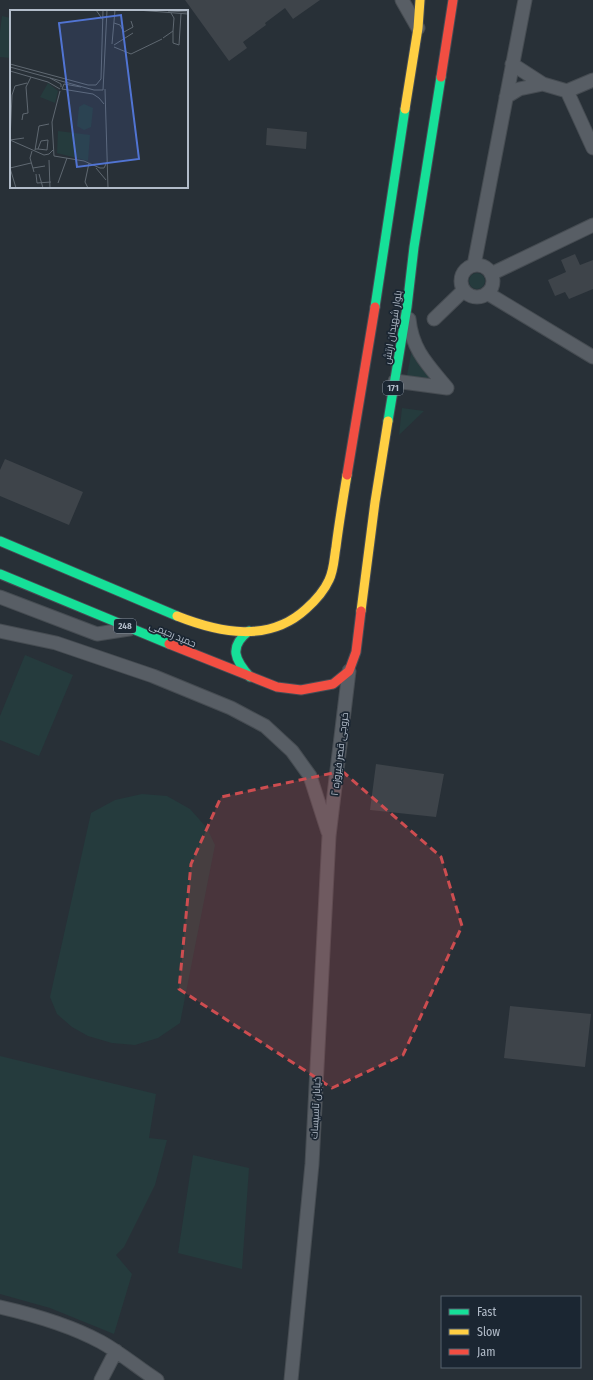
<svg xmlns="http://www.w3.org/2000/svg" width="593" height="1380" font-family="'Fira Sans Condensed',Cairo,sans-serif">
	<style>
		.green { fill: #253b3d }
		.building { fill: #3e444a }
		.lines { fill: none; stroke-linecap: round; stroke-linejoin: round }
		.street-casing { stroke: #464c52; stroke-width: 15 }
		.fast-casing { stroke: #464c54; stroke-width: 11 }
		.slow-casing { stroke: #464c54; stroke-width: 11 }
		.jam-casing { stroke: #464c54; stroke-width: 11 }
		.street { stroke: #585e65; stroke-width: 13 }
		.fast { stroke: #16e098; stroke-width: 9 }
		.slow { stroke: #ffcf43; stroke-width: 9 }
		.jam { stroke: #f24e42; stroke-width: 9 }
		.marked { fill: #cd4d50; fill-opacity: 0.2; stroke: #cd4d50; stroke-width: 3; stroke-dasharray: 8 5; stroke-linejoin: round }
		.labels { text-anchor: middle; stroke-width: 3.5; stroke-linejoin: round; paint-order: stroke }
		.shield { fill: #1b2632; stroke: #858f9c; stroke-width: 1 }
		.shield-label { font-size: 9px; font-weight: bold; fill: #b2bcc9 }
		.street-label { font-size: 10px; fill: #b2bcc9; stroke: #1b2632 }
		.inset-road { fill: none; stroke: #5f6871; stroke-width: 1 }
		.view { fill: #5174d3; fill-opacity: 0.15; stroke: #5174d3; stroke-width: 2 }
		.inset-edge { fill: none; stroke: #b2bcc9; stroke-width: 2 }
	</style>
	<rect width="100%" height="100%" fill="#283037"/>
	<!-- green -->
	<path class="green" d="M2 16 11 18V58L0 57V32Z
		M469 281a8 8 0 1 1 16 0a8 8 0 1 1-16 0Z
		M412 349 432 383 406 380Z
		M402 408 424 411 399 435Z
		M25 655 73 675 39 756 0 740V716Z
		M142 794 167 796 190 809 207 828 215 845 180 1023 158 1038 135 1045 112 1043 88 1036 72 1027 57 1014 50 997 91 813 115 800Z
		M0 1056 156 1094 149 1138 167 1140 155 1185 124 1247 116 1255 132 1274 114 1334 50 1308 0 1294Z
		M193 1155 249 1168 242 1269 178 1253Z"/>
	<!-- building -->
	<path class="building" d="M185 0H320L293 19 285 8 265 23 266 25 243 42 247 48 229 61Z
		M267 128 307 132 306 149 266 145Z
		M575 254 580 265 593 260V289L569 299 565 292 555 296 548 280 566 272 561 260Z
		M5 459 83 492 69 525 0 496V470Z
		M376 764 444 774 436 817 370 810Z
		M510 1006 591 1014 585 1067 504 1058Z"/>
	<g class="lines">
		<defs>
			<path id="street" d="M402 0 418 28
				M512 64 543 84 567 91 593 148
				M567 91 593 80
				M506 97 519 89 543 84
				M474 265 525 0
				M461 281a16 16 0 1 1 32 0a16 16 0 1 1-32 0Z
				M491 274 593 225
				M487 293 593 357
				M409 319C412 350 428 365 447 388
				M434 319 464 290
				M395 381 447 388
				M0 597 97 634 129 629
				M0 631 56 643 153 676 231 708 265 726 292 751 310 776 328 832
				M0 1307C35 1315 70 1325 101 1342 121 1353 138 1368 157 1380
				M101 1380 116 1351
				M291 1380 312 1164 329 836 349 671"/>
			<path id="fast" d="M375 307 405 109
				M388 421 407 307 414 247 441 77
				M0 541 177 616
				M0 574 169 644
				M249 631C228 647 235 660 250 677"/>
			<path id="slow" d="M405 109 418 28 420 0
				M361 611 375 502 388 421
				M177 616C220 633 269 643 306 609 315 601 324 591 329 580 334 570 334 558 336 547 339 523 343 499 347 475"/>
			<path id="jam" d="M441 77 453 0
				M347 475 375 307
				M169 644 277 687 301 690 333 684 349 671 356 652 361 611"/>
		</defs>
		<!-- street casing -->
		<use href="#street" class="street-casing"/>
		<!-- fast casing -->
		<use href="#fast" class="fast-casing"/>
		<!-- slow casing -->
		<use href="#slow" class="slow-casing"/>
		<!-- jam casing -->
		<use href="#jam" class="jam-casing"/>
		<!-- street -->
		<use href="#street" class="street"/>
		<!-- fast -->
		<use href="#fast" class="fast"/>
		<!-- slow -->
		<use href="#slow" class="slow"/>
		<!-- jam -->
		<use href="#jam" class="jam"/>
	</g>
	<!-- marked area -->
	<path class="marked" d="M342 771 441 857 462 926 403 1055 332 1088 179 989 191 864 221 797Z"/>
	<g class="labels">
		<!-- shield labels -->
		<g class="shield">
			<rect x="383" y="381" width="20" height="14" rx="3"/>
			<rect x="114" y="619" width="22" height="14" rx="3"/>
		</g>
		<g class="shield-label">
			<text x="393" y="391">171</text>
			<text x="125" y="629">248</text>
		</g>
		<!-- street labels -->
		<g class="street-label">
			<text transform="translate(392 327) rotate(-81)" y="4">بلوار شهیدان ارتش</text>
			<text transform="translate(173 634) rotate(23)" y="4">حمید رحیمی</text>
			<text transform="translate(339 754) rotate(-83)" y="4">خروجی قصر فیروزه ۲</text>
			<text transform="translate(315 1108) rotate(-87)" y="4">خیابان تاسیسات</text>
		</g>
	</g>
	<!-- overview -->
	<g transform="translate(10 10)">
		<rect width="178" height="178" fill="#283037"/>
		<path d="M38 73 48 81 45 93 30 87ZM74 94 83 98 81 117 74 120 67 116 69 97ZM48 121 80 125 78 151 47 143Z" fill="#253b3d"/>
		<path class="inset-road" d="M86 0 93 10M127 0 178 4M158 1 178 2M104 13 110 15 114 22 123 17 121 11M163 21V33L169 35 171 4M153 28 163 21 164 8 161 3M102 34 105 0M104 35 123 23M104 37 121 44 152 29M0 54 78 75H86L91 69 93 0M0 57 84 80H93L97 0M0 61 38 72 50 79M40 68 51 74V77M52 79 83 84 89 88 94 94M52 79 54 74 71 77M95 79 98 178M50 81 42 112 44 146 74 151 90 158H94L97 152M12 110 13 104 18 103 16 77 21 67M0 130 2 85 5 76 17 73M0 130 34 145 39 144 43 140M0 130 14 128M25 139H28L31 131 38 130 37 140 28 139M25 140 29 116 39 114M22 141 20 148 24 162M39 150 40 178M0 158 21 153M0 158 6 178M23 158 35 156M86 158 96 170M26 164 27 173 41 172M29 164 33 178M48 173 57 148M78 178 75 172 79 153"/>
		<path class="view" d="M111 5 129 149 67 157 49 13Z"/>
		<rect width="178" height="178" class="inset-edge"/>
	</g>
	<!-- legend -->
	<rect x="441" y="1296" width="140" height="72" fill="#1b2632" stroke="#57626e"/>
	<rect x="449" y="1309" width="20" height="6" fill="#16e098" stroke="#57626e"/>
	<text x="477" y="1316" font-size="12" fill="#b2bcc9">Fast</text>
	<rect x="449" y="1329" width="20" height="6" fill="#ffcf43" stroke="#57626e"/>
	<text x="477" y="1336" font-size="12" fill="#b2bcc9">Slow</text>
	<rect x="449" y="1349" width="20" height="6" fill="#f24e42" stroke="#57626e"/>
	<text x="477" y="1356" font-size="12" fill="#b2bcc9">Jam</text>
</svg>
